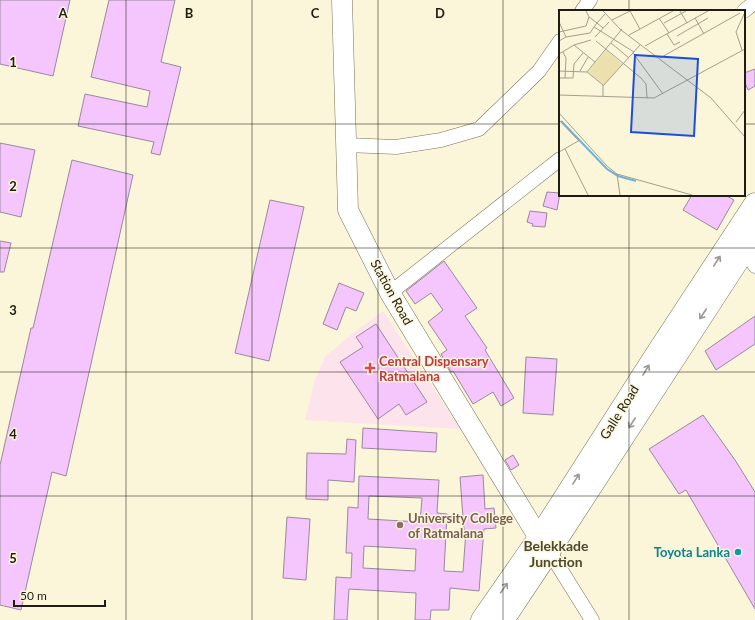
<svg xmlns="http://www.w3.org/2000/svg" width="755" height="620" font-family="Lato,sans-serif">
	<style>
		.commercial { fill: #fde3eb }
		.building { fill: #f5c5fe; stroke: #9a889d; fill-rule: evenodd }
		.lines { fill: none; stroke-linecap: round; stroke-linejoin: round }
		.street-casing { stroke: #767159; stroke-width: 15 }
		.secondary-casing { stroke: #767159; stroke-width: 21 }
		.highway-casing { stroke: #767159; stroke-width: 23 }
		.street { stroke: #fff; stroke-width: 14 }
		.secondary { stroke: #fff; stroke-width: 20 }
		.highway { stroke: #fff; stroke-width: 22 }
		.oneway { stroke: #9a9995 }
		.grid { fill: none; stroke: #1f1d13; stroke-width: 1; stroke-opacity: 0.55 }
		.health-dot { fill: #e0444e; stroke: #fbf6da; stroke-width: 1.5 }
		.education-dot { fill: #8d6e63; stroke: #fbf6da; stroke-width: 1.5 }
		.culture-dot { fill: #0f9aa8; stroke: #fbf6da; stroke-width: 1.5 }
		.labels { text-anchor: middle; stroke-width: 3; stroke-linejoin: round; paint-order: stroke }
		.street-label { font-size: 13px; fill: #1f1d13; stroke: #fbf6da }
		.health-label { font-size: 13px; font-weight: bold; fill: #be3a42; stroke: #fbf6da; text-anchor: start }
		.education-label { font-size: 13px; font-weight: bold; fill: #785e54; stroke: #fbf6da; text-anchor: start }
		.culture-label { font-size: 13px; font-weight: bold; fill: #0d838f; stroke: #fbf6da; text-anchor: end }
		.neighbourhood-label { font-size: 14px; font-weight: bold; fill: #4d4831; stroke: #fbf6da }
		.inset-river { fill: none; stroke: #6db2dc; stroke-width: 2 }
		.inset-road { fill: none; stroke: #a39f8a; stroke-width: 1 }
		.view { fill: #1d4ed8; fill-opacity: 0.15; stroke: #1d4ed8; stroke-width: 2 }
		.inset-edge { fill: none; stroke: #1f1d13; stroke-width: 2 }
		.grid-label { font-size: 13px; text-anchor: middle; font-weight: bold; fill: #1f1d13; stroke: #fbf6da; stroke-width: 3; stroke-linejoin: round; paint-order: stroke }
	</style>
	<rect width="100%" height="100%" fill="#fbf6da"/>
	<!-- commercial -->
	<path class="commercial" d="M383 311 460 429 305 420 315 380 325 357 352 334Z"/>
	<!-- building -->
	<path class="building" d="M0 0H70L53 76 0 64Z
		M109 0H175L161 62 181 67 160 155 151 153 154 142 78 126 85 94 147 107 150 91 91 77Z
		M755 69V86L748 90 744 80V73Z
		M0 143 35 150 21 217 0 212Z
		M72 160 133 175 66 476 52 472 21 610 0 605V465L31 328H33Z
		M547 192 560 193 557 210 543 206Z
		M692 195H725L734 200 717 230 683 210Z
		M270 200 304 207 269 361 235 353Z
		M530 211 547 213 545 227 532 226 533 224 527 222Z
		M0 241 11 243 4 272H0Z
		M444 261 477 308 465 316 487 348 485 350 514 398 501 406 493 392 473 404 453 371 451 372 441 354 447 350 428 322 443 310 431 293 415 304 406 291Z
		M339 283 364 293 356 311 346 307 337 330 323 324Z
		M755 316V344L716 370 705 351Z
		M376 324 427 402 406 415 399 404 378 419 340 362 363 347 356 337Z
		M526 357 557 359 553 415 523 413Z
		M703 415 735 460 755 492V609L686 490 679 494 649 449Z
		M363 428 437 433 436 452 362 448Z
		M347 439 356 440 354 482 328 480V500L306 499 307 453 346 454Z
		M513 455 519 465 511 470 505 460Z
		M483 475 485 509 494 508 496 528 484 529 479 591 450 588 449 610H431L430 620H415L416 593 349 589 347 620H334L336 577 351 578 352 553H346L348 507 358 508 359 476 439 480 437 513 447 514 444 571 463 572 466 530 464 531 460 477ZM369 496 422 498 420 522 368 519ZM364 546 416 549 415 571 363 568Z
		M287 517 310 519 306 580 283 578Z"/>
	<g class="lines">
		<defs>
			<path id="street" d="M582 11 590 0
				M744 11 755 2
				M346 145 396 147 441 140 479 129 539 71 560 41
				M745 249 755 266
				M390 293 560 159
				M549 551 592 620"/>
			<path id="secondary" d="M342 0 348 210 390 293 539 538 548 549"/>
			<path id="highway" d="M482 620 539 538 656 355 755 204
				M503 620 549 551 755 234"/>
		</defs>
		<!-- street casing -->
		<use href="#street" class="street-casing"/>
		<!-- secondary casing -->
		<use href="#secondary" class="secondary-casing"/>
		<!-- highway casing -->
		<use href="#highway" class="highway-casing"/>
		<!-- street -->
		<use href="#street" class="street"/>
		<!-- secondary -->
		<use href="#secondary" class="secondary"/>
		<!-- highway -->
		<use href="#highway" class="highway"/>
	</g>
	<!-- one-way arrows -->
	<defs><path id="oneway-shaft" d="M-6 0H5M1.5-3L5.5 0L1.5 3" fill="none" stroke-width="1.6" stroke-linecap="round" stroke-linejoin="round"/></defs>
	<g class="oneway">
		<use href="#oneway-shaft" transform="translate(717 261) rotate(-57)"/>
		<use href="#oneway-shaft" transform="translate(703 314) rotate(123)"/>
		<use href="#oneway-shaft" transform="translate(646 370) rotate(-58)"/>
		<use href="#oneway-shaft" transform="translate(632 423) rotate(123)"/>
		<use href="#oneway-shaft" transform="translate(576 479) rotate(-58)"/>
		<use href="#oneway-shaft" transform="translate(504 588) rotate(-55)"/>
	</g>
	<!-- grid -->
	<path class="grid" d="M126 0V620M252 0V620M378 0V620M503 0V620M629 0V11M0 124H560M744 124H755M629 195V620M0 248H755M0 372H755M0 496H755"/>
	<!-- markers -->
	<path class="health-dot" d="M368 362h4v4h4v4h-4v4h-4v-4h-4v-4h4z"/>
	<circle class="education-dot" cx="400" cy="525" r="4"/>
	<circle class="culture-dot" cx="738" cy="552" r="4"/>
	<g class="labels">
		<!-- street labels -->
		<g class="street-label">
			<text transform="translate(392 292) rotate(61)" y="5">Station Road</text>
			<text transform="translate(619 412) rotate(-58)" y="5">Galle Road</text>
		</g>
		<!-- health labels -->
		<g class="health-label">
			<text x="379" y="366">Central Dispensary<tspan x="379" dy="15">Ratmalana</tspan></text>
		</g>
		<!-- education labels -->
		<g class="education-label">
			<text x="408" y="523">University College<tspan x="408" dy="15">of Ratmalana</tspan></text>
		</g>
		<!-- culture labels -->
		<g class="culture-label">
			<text x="730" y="557">Toyota Lanka</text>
		</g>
		<!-- neighbourhood labels -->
		<g class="neighbourhood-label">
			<text x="556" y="551">Belekkade<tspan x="556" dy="16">Junction</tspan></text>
		</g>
	</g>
	<!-- overview -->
	<g transform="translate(559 10)">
		<rect width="186" height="186" fill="#fbf6da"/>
		<path d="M47 40 63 54 45 75 29 62Z" fill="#ebe0ae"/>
		<path class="inset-river" d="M2 111 48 159 59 166 77 171"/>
		<path class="inset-road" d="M44 1 62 20 152 88 186 127M71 1 81 19M121 1 128 13M30 7 38 13 35 17 75 42M100 8 110 23M136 8 145 24M53 10 71 1M0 12 7 27M105 13 127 1M44 18 38 13 46 4M0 22 27 16 30 7 27 1M108 24 115 35 121 32M70 25 114 1M118 26 149 8M36 27 50 12M0 31 7 27 31 23 35 17M37 31 82 68 87 74 88 88M52 33 70 48M15 35 36 52M86 36 149 1M183 40 177 22 186 2M74 43 104 84M0 44 15 35 32 30M101 48 181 3M0 61 28 62 44 75V86M21 61 29 47M28 62 63 19M0 68H6L7 48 4 42M6 68H14L15 54 24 43M44 76 81 35M0 85 95 88 186 39M0 103 48 156 58 164 133 185M0 110 20 131M177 112 186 100M6 139 29 185M0 142 21 130M58 164 61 185"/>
		<path class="view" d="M76 45 139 49 135 126 72 122Z"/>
		<rect width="186" height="186" class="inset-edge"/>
	</g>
	<g class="grid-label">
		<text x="63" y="18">A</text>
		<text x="189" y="18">B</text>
		<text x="315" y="18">C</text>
		<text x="440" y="18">D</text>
		<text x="13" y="67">1</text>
		<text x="13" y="191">2</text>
		<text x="13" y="315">3</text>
		<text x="13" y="439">4</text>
		<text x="13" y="563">5</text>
	</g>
	<!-- scale -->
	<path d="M14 600v6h91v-6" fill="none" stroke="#1f1d13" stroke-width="2"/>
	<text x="20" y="600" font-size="12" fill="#1f1d13" stroke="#fbf6da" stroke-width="3" paint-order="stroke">50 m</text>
</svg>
